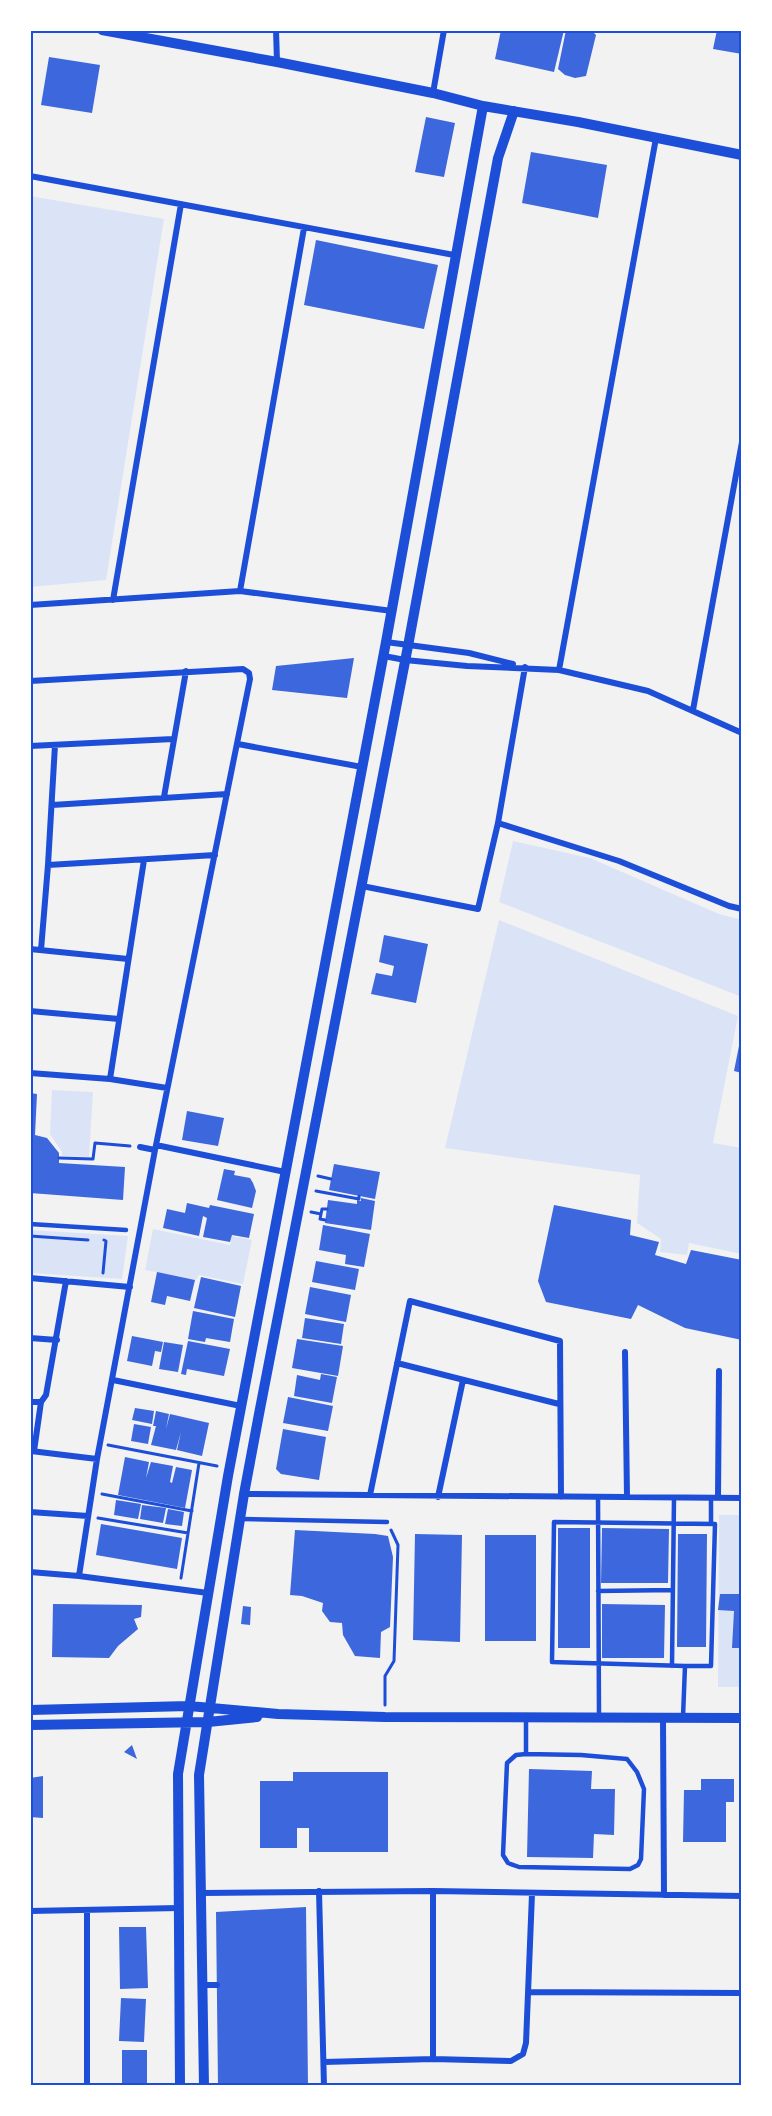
<svg xmlns="http://www.w3.org/2000/svg" width="772" height="2116" font-family="Barlow,sans-serif">
	<style>
		.green { fill: #dbe4f7 }
		.building { fill: #3d67dc }
		.lines { fill: none; stroke-linecap: round; stroke-linejoin: round }
		.path { stroke: #1d4ed8; stroke-width: 3 }
		.service { stroke: #1d4ed8; stroke-width: 4.5 }
		.minor { stroke: #1d4ed8; stroke-width: 6 }
		.tertiary { stroke: #1d4ed8; stroke-width: 10 }
		.neatline { fill: none; stroke: #1d4ed8; stroke-width: 2 }
	</style>
	<rect width="100%" height="100%" fill="#f2f2f2"/>
	<!-- green -->
	<path class="green" d="M30 196 164 219 106 580 30 587Z
		M513 841 590 858 719 914 742 920V997L499 902Z
		M499 920 738 1016 713 1143 742 1148V1254L689 1243 687 1255 660 1252 661 1239 637 1223 640 1175 445 1148Z
		M52 1090 93 1092 89 1157 62 1156V1152L50 1134Z
		M153 1229 230 1245 232 1236 252 1240 243 1284 199 1275 196 1280 145 1270Z
		M30 1230 128 1236 122 1279 30 1273Z
		M719 1515H742V1687H718Z"/>
	<!-- building -->
	<path class="building" d="M501 30H564L554 72 495 59Z
		M566 30H591L596 35 586 76 575 78 565 75 558 69Z
		M717 30H742V54L713 49Z
		M49 57 100 65 92 113 41 105Z
		M426 117 455 123 444 177 415 172Z
		M531 152 607 165 598 218 522 203Z
		M316 240 438 265 424 329 304 305Z
		M354 658 347 698 272 690 276 666Z
		M384 935 428 944 416 1003 371 994 376 973 392 976 394 966 379 962Z
		M741 1036 742 1037V1073L734 1071Z
		M30 1093 37 1094 35 1135 47 1138 59 1153V1163L125 1167 123 1200 30 1193Z
		M187 1111 224 1118 218 1146 182 1140Z
		M334 1164 380 1172 375 1199 329 1190Z
		M224 1169 235 1171 234 1175 250 1178 253 1183 256 1191 252 1208 217 1200Z
		M361 1198 375 1201 371 1230 325 1223 328 1200 357 1204V1200L361 1201Z
		M187 1203 209 1208 210 1205 254 1214 249 1238 232 1235 230 1242 203 1237 207 1218 203 1216 199 1236 163 1228 167 1209 185 1213Z
		M554 1205 631 1220 630 1235 659 1242 655 1255 686 1264 691 1250 742 1260V1340L685 1328 638 1305 631 1319 546 1302 538 1281Z
		M323 1225 370 1234 364 1267 345 1264 346 1255 319 1250Z
		M316 1261 359 1269 355 1290 312 1282Z
		M157 1272 195 1280 190 1301 167 1296 165 1305 151 1302Z
		M201 1277 241 1286 235 1317 194 1308Z
		M310 1287 351 1295 346 1322 305 1314Z
		M193 1311 234 1319 230 1342 206 1338 205 1342 188 1339Z
		M305 1318 344 1324 341 1344 302 1338Z
		M132 1336 163 1342 161 1352 155 1351 152 1366 127 1361Z
		M297 1339 343 1346 338 1376 292 1368Z
		M188 1341 230 1349 224 1376 187 1369 186 1375 181 1374Z
		M164 1342 183 1345 178 1372 159 1369Z
		M321 1374 337 1377 332 1403 294 1396 297 1375 320 1380Z
		M288 1397 333 1406 328 1431 283 1423Z
		M135 1408 154 1411 152 1424 132 1420Z
		M156 1411 169 1414 166 1429 170 1414 209 1423 202 1456 177 1450 181 1432 176 1450 151 1445 156 1426H153Z
		M134 1424 151 1427 148 1444 131 1441Z
		M283 1429 326 1437 319 1480 281 1474 276 1469Z
		M125 1457 149 1462 146 1478 151 1462 173 1466 170 1482 172 1483 176 1467 192 1470 185 1508 118 1495Z
		M116 1500 141 1504 138 1519 114 1515Z
		M142 1505 166 1508 163 1523 140 1519Z
		M168 1509 184 1512 182 1526 165 1524Z
		M101 1524 182 1538 177 1569 96 1555Z
		M558 1528H590V1648H558Z
		M602 1528 669 1529 668 1583H601Z
		M295 1530 375 1534 388 1536 393 1557 390 1627 381 1632 380 1658 355 1656 343 1635 342 1623 330 1622 322 1611 323 1603 302 1596 290 1595Z
		M415 1534 462 1535 460 1642 413 1640Z
		M678 1534H707L706 1647H677Z
		M485 1535H536V1641H485Z
		M720 1594H742V1648H732L734 1611 718 1610Z
		M53 1604 142 1605 141 1617 134 1619 138 1629 118 1646 109 1658 52 1657Z
		M602 1604 665 1605 664 1658H602Z
		M243 1606 251 1607 250 1625 241 1624Z
		M132 1745 137 1759 124 1752Z
		M529 1769 592 1771 591 1789H615L614 1835 594 1834 593 1858 527 1857Z
		M293 1772H388V1852H309V1828H297V1848H260V1781H293Z
		M43 1776V1818L30 1817V1778Z
		M701 1779H734V1802H726V1842H683L684 1790H701Z
		M306 1907 308 2086H218L216 1912Z
		M119 1927H146L148 1988 120 1989Z
		M121 1998 146 1999 144 2042 119 2041Z
		M122 2050H147V2086H122Z"/>
	<g class="lines">
		<!-- path -->
		<path class="path" d="M59 1158 93 1159 95 1143 130 1146
			M318 1176 331 1179
			M316 1191 359 1199V1196
			M311 1212 321 1214
			M325 1220 320 1219 322 1209H327
			M30 1236 88 1240
			M103 1273 106 1241 104 1240
			M108 1445 217 1466
			M102 1494 192 1511
			M98 1518 188 1533
			M181 1578 199 1463
			M385 1705V1676L394 1661 398 1545 391 1530"/>
		<!-- service -->
		<path class="service" d="M30 1224 126 1230
			M598 1497 599 1716
			M241 1519 387 1522
			M711 1524V1498
			M598 1591 673 1590
			M672 1666 674 1498
			M683 1717 685 1666 552 1662 554 1522 715 1524 711 1666H685
			M526 1718V1754L581 1755 627 1759 637 1772 644 1789 641 1859 638 1865 630 1869 519 1867 508 1863 503 1855 507 1763 516 1755 526 1754"/>
		<!-- minor -->
		<path class="minor" d="M276 30 277 62
			M433 93 444 30
			M30 176 454 255
			M240 591 304 228
			M113 600 181 204
			M30 605 240 591 392 611
			M386 642 469 653 513 664
			M384 656 405 660 467 666 559 670 648 691 742 733
			M559 670 656 138
			M30 681 243 669 249 673 250 679 155 1150 97 1459 79 1576
			M693 710 742 442
			M238 744 362 767
			M30 746 173 739
			M164 797 186 671
			M52 805 227 794
			M498 823 619 861 729 906 742 909
			M48 865 215 855
			M362 886 478 909 498 823 525 667
			M30 949 128 959
			M41 950 48 865 55 745
			M30 1011 119 1019
			M30 1073 110 1079 167 1088
			M110 1079 144 860
			M156 1145 285 1172
			M140 1147 155 1150
			M30 1278 130 1287
			M30 1338 57 1340
			M625 1352 627 1497
			M397 1363 559 1404
			M113 1380 241 1406
			M30 1402H41
			M31 1451 97 1459
			M34 1451 41 1402 46 1395 66 1281
			M244 1494 742 1498
			M370 1495 410 1301 560 1341 561 1497
			M438 1497 463 1380
			M718 1498 719 1371
			M30 1512 88 1516
			M30 1572 79 1576 208 1593
			M663 1718 664 1895
			M319 1891 324 2086
			M433 1891V2059
			M202 1893 433 1891 742 1896
			M87 1910V2086
			M30 1911 179 1908
			M203 1985H217
			M529 1992 742 1993
			M324 2062 433 2059 511 2061 523 2054 526 2043 532 1894"/>
		<!-- tertiary -->
		<path class="tertiary" d="M102 30 277 62 433 93 483 106 578 122 742 155
			M30 1710 189 1706 278 1714 385 1717 742 1718
			M30 1725 208 1722 257 1717
			M180 2086 178 1774 228 1476 386 642 483 106
			M204 2086 199 1775 244 1494 259 1414 408 646 498 158 514 111"/>
	</g>
	<!-- border -->
	<rect width="772" height="2116" fill="none" stroke="#ffffff" stroke-width="63"/>
	<rect x="32" y="32" width="708" height="2052" class="neatline"/>
</svg>
